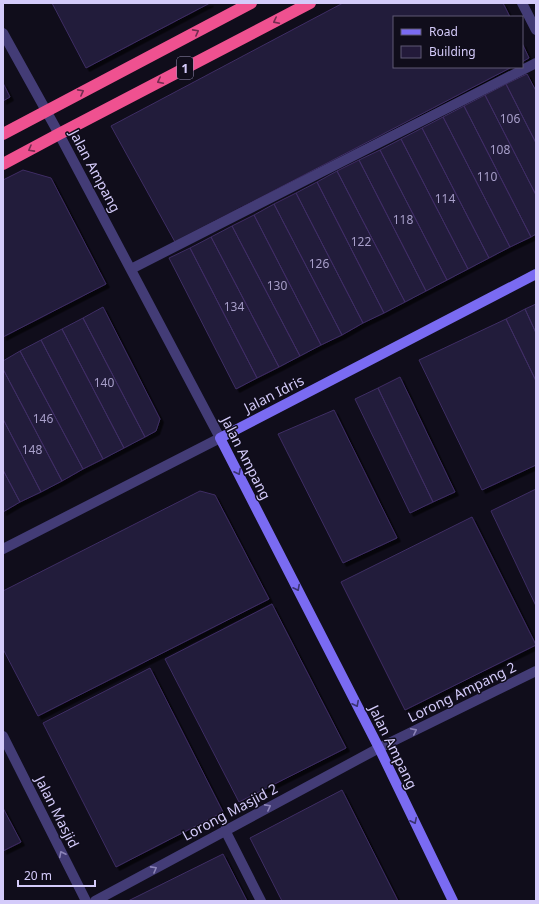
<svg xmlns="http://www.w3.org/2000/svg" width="539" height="904" font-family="'Noto Sans',sans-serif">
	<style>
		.building { fill: #231a3a; stroke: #3e2e64; filter: url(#shadow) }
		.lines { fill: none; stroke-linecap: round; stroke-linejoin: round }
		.lane { stroke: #433c76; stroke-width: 10 }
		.street { stroke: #433c76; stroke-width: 10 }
		.secondary { stroke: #7a6bf2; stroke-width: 10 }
		.highway { stroke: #ef5190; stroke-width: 12 }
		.oneway { stroke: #742c50 }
		.oneway2 { stroke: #3a3371 }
		.oneway3 { stroke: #8c84b8 }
		.labels { text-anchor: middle; stroke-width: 3; stroke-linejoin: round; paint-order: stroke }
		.number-label { font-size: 12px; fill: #a89fca }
		.shield { fill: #100d1b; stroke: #9992b7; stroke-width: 1 }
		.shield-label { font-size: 13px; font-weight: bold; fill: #d4cbfa }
		.street-label { font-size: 14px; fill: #d4cbfa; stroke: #100d1b }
	</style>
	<defs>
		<filter id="shadow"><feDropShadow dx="3.5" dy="3.5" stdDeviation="0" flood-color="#0009"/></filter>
	</defs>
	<rect width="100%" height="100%" fill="#100d1b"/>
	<!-- building -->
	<path class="building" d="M52 3H210L86 68Z
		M343 3H503L510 17H394V67H512L175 242 111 126Z
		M522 43 529 58 522 62Z
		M527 74 536 91V143L506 84Z
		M3 83 10 97 3 101Z
		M506 84 536 143V195L485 95Z
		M485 95 536 195V234L531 237 464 106Z
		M464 106 531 237 510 247 443 117Z
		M443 117 510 247 489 258 422 128Z
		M422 128 489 258 468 269 401 139Z
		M401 139 468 269 447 280 380 150Z
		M380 150 447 280 426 291 359 160Z
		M359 160 426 291 405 302 337 171Z
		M23 170 51 178 106 284 3 337V180Z
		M337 171 405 302 384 313 317 182Z
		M317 182 384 313 363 323 296 193Z
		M296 193 363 323 342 335 274 204Z
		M274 204 342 335 321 345 254 215Z
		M254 215 321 345 300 356 232 226Z
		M232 226 300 356 279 367 211 237Z
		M211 237 279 367 257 378 190 248Z
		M190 248 257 378 236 389 169 258Z
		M536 304V333L525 309Z
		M103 307 160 419 156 431 145 437 83 318Z
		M525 309 536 333V381L506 319Z
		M83 318 145 437 124 448 62 329Z
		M506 319 536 381V465L482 490 419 360Z
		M62 329 124 448 103 459 41 340Z
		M41 340 103 459 83 469 20 351Z
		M20 351 83 469 62 481 3 369V361Z
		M3 369 62 481 41 492 3 419Z
		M400 377 455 492 433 502 378 388Z
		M378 388 433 502 410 513 355 399Z
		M334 410 397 538 343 563 278 434Z
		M3 419 41 492 20 502 3 470Z
		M3 470 20 502 3 512Z
		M536 489V606L491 511Z
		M200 491 215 495 269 599 38 716 3 649V591Z
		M472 517 536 645 405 710 341 582Z
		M272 604 346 748 239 802 165 659Z
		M150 668 223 812 116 867 43 723Z
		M342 790 398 901H282L250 838Z
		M3 808 21 842 3 851Z
		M223 854 247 901H128Z"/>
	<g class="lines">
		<!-- lane -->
		<path class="lane" d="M225 830 261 901
			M95 901 379 748 536 671"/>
		<!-- street -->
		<path class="street" d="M522 3 536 30
			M3 33 59 134 220 438 3 549
			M131 269 536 63
			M3 736 86 901"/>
		<!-- secondary -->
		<path class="secondary" d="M453 901 379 748 220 438 536 274"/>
		<!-- highway -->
		<path class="highway" d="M3 134 251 3
			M3 164 59 134 310 3"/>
	</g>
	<!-- one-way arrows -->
	<defs><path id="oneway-chevron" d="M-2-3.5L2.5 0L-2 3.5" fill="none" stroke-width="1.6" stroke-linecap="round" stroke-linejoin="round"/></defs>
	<g class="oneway">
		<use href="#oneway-chevron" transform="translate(276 21) rotate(153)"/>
		<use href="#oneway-chevron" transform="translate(196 32) rotate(-28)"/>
		<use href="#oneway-chevron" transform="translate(160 81) rotate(153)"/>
		<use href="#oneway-chevron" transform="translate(81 92) rotate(-28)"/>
		<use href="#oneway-chevron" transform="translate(31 149) rotate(151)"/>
	</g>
	<g class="oneway2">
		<use href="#oneway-chevron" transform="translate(238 472) rotate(63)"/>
		<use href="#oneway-chevron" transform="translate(297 588) rotate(63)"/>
		<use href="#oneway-chevron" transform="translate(356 704) rotate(63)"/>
		<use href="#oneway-chevron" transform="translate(414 821) rotate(64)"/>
	</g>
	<g class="oneway3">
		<use href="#oneway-chevron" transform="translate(414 731) rotate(-26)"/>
		<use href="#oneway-chevron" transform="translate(268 807) rotate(-28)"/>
		<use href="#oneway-chevron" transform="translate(62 854) rotate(-117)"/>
		<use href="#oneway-chevron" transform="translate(154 869) rotate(-29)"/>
	</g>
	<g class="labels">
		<!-- number labels -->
		<g class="number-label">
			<text x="510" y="123">106</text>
			<text x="500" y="154">108</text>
			<text x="487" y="181">110</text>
			<text x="445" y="203">114</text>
			<text x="403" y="224">118</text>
			<text x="361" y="246">122</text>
			<text x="319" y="268">126</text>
			<text x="277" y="290">130</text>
			<text x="234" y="311">134</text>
			<text x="104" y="387">140</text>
			<text x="43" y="423">146</text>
			<text x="32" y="454">148</text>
		</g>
		<!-- shield labels -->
		<rect class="shield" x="177" y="57" width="16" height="22" rx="3"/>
		<g class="shield-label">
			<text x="185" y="73">1</text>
		</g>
		<!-- street labels -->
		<g class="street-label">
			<text transform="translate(95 171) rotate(62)" y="5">Jalan Ampang</text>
			<text transform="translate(274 394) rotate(-27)" y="5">Jalan Idris</text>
			<text transform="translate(246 458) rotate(63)" y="5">Jalan Ampang</text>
			<text transform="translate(462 692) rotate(-26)" y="5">Lorong Ampang 2</text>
			<text transform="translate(393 747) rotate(64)" y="5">Jalan Ampang</text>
			<text transform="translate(57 812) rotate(63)" y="5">Jalan Masjid</text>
			<text transform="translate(230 812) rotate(-28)" y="5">Lorong Masjid 2</text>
		</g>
	</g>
	<!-- border -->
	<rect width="539" height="904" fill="none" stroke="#d4cbfa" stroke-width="8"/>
	<!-- legend -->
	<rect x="393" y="16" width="130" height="52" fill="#100d1b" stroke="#5e5974"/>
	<rect x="401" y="29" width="20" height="6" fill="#7a6bf2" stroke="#5e5974"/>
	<text x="429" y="36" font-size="12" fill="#d4cbfa">Road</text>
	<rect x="401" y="46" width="20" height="12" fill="#231a3a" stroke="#5e5974"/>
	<text x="429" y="56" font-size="12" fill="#d4cbfa">Building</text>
	<!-- scale -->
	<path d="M18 880v6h77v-6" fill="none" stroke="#d4cbfa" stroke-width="2"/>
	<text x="24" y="880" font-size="12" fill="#d4cbfa" stroke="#100d1b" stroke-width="3" paint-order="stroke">20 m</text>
</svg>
